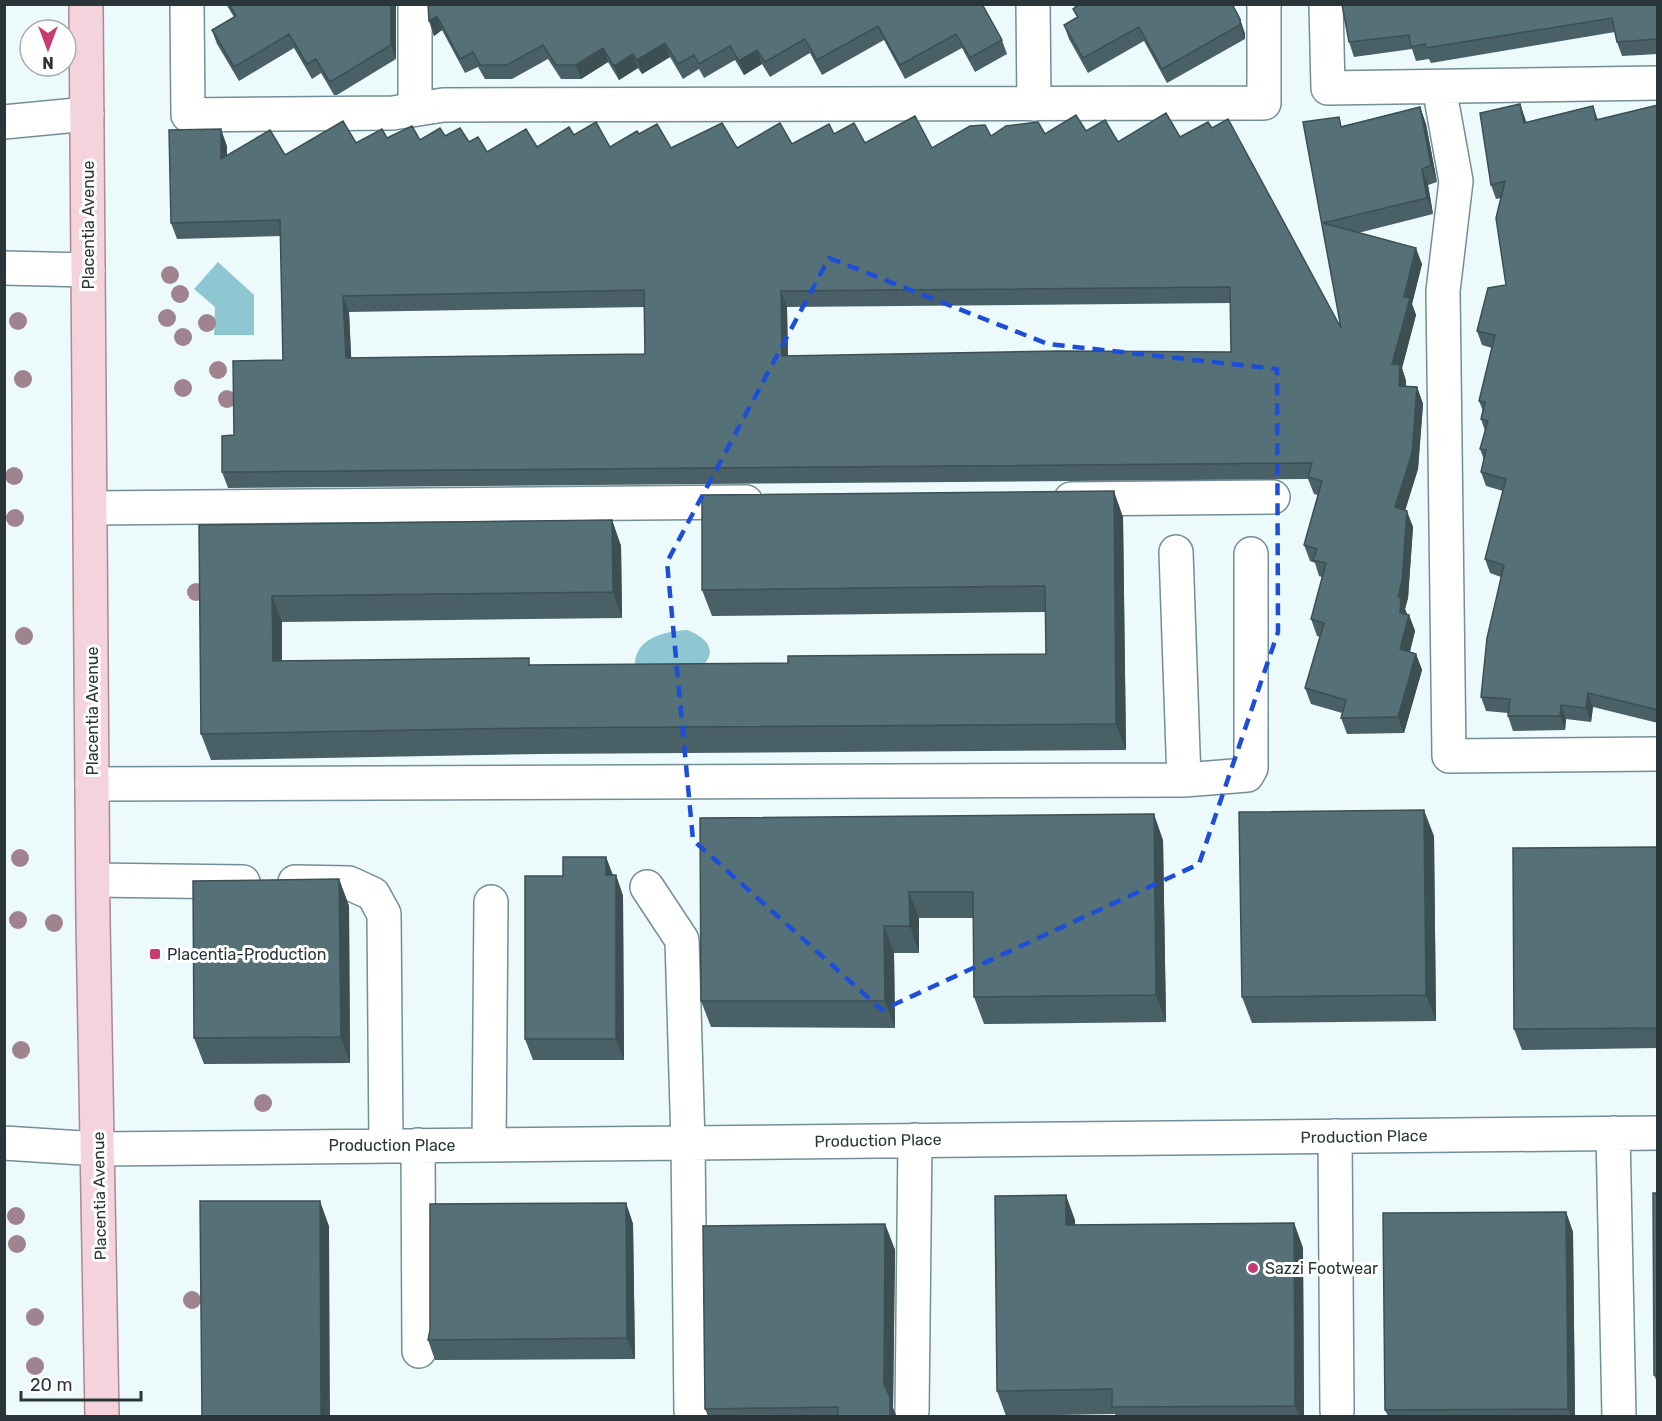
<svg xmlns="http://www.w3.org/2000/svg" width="1662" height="1421" font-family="Rubik,sans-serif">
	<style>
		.water { fill: #8ec6d2 }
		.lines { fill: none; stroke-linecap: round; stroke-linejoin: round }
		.minor-casing { stroke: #728f95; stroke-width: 36 }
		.major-casing { stroke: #a98994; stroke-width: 36 }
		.minor { stroke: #fff; stroke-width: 33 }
		.major { stroke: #f5d3dc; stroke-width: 33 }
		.tree { fill: #9f8490 }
		.wall { fill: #496166; fill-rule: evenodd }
		.shaded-wall { fill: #3c4f53 }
		.building { fill: #557177; stroke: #3c4f53; stroke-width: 1.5; fill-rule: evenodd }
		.marked { fill: none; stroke: #1d4ed8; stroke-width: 4.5; stroke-dasharray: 12 8; stroke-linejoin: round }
		.poi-dot { fill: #c63b70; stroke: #fff; stroke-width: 2 }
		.labels { text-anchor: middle; stroke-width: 6; stroke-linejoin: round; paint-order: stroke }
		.street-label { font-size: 16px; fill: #293538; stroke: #fff }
		.poi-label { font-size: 16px; fill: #293538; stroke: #fff; text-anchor: start }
	</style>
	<rect width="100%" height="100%" fill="#edfafc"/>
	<!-- water -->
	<path class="water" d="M218 262 254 295V335H214L215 307 194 289Z
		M687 630C704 636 720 650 702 666L643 670 635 663C636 638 666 631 687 630Z"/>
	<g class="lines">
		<defs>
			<path id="minor" d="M187 4 188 115 393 113 443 105 1264 103V4
				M415 4V109
				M1033 4 1034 104
				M1326 4 1328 88 1658 83
				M1439 87 1456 181 1443 291 1449 756 1658 754
				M4 122 87 114
				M4 268 88 270
				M1071 499 1273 497
				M91 508 746 502
				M1184 780 1247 775 1251 768V554
				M92 784 1184 780 1176 552
				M93 880 243 882
				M295 882 349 883 373 894 384 914 386 1145
				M647 887 682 940 688 1143 691 1411
				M1613 1133 1619 1416
				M1335 1136 1337 1411
				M4 1143 98 1149 1658 1133
				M418 1145 419 1351
				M489 1145 491 902
				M912 1411 915 1140"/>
			<path id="major" d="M86 4 93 921 102 1416"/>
		</defs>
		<!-- minor casing -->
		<use href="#minor" class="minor-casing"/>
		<!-- major casing -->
		<use href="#major" class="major-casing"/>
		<!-- minor -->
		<use href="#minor" class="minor"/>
		<!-- major -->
		<use href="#major" class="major"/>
	</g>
	<!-- trees -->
	<g class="tree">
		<circle cx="170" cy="275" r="9"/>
		<circle cx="180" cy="294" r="9"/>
		<circle cx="167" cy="318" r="9"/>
		<circle cx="18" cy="321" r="9"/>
		<circle cx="207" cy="323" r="9"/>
		<circle cx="183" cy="337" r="9"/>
		<circle cx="218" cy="370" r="9"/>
		<circle cx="23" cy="379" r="9"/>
		<circle cx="183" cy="388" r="9"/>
		<circle cx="227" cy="399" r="9"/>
		<circle cx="14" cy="476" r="9"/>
		<circle cx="15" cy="518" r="9"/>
		<circle cx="196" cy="592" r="9"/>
		<circle cx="24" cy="636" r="9"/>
		<circle cx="20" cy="858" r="9"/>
		<circle cx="18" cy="920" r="9"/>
		<circle cx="54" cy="923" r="9"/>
		<circle cx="21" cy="1050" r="9"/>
		<circle cx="263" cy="1103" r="9"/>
		<circle cx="16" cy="1216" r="9"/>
		<circle cx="17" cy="1244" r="9"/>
		<circle cx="192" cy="1300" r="9"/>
		<circle cx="35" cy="1317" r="9"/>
		<circle cx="35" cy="1366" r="9"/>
	</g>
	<!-- wall -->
	<path class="wall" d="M226 4H396V59L337 95H334L321 73 312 79 294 48 239 81 217 44 212 30 234 17Z
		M428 4H982L1002 40 1007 54 975 72 962 48 905 79 884 40 822 75 810 53 770 77 762 64 744 75 735 60 704 78 699 69 683 79 670 57 642 74 638 68 619 80 608 62 581 79H561L548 59 512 79H485L478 67 465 73 442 30 434 36Z
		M1074 4H1232L1240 19 1245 34V39L1167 83 1144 41 1088 73 1069 39 1064 25 1077 17 1073 9 1075 8Z
		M1658 4V54L1622 56 1617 42 1615 32 1431 63 1429 59 1416 61 1412 49 1354 57 1349 42Z
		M1520 104 1526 122 1593 106 1598 120 1658 105V723L1593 707 1591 722 1566 719 1565 730 1513 731 1508 716V713L1486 711 1481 697 1501 577 1490 573 1485 559 1503 491 1486 486 1481 472 1484 460 1480 449 1485 431 1481 419 1483 411 1479 401 1492 348 1482 345 1477 331 1506 285 1501 198 1496 199 1491 185Z
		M1420 107 1426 124 1437 182 1428 185 1433 214 1358 233 1422 264 1412 304 1416 315 1402 368 1406 381V386L1417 387 1423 404 1418 469 1405 510 1413 527 1408 598 1405 609 1407 614 1409 615 1415 631 1410 652 1416 654 1422 670 1404 733 1347 734 1341 718 1342 713 1311 704 1305 688 1320 637 1317 636 1311 619 1322 577 1319 576 1315 563 1310 561 1304 545 1318 495 1314 494 1308 479 228 488 222 472 234 435 283 360 281 236 177 239 171 223 227 146V156L285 155 387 138 420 140 445 136 469 142 487 152 537 147 574 135 610 147 639 134 671 148H737L792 144 834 134 865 143 932 148 991 136 1045 134 1086 131 1118 142 1180 137 1341 328 1303 122 1342 126ZM1231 303V352L788 356 787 307ZM644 307 645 354 351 358 349 312Z
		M1123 517 1126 750 539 754 211 760 201 734 199 525 612 520 621 546 622 618 282 622V661L531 665 788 663 1046 654V612L712 616 702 590Z
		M700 818 1163 840 1166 1022 984 1024 974 997 973 918H919V953H894L895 1028 711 1027 701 1001Z
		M1434 836 1436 1021 1252 1023 1242 997Z
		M1658 847V1048L1522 1050 1514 1029Z
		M606 857 613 875H616L623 896 624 1060H533L525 1039 563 876Z
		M339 879 349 906 350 1063 204 1064 194 1038Z
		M1658 1193V1384L1654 1375Z
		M626 1203 633 1224 635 1359 435 1360 428 1340 430 1330Z
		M1566 1212 1573 1232 1575 1416H1388L1385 1410Z
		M1075 1220V1225L1294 1223 1303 1248 1304 1416H1116L1115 1414 1006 1416 997 1391Z
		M885 1224 895 1250 893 1408 896 1416H708L705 1409Z"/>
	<!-- shaded-wall -->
	<path class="shaded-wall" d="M391 4H396V59L391 45Z
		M437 16 442 30 434 36 429 21Z
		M1240 19 1245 34V39L1240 25Z
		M665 43 670 57 642 74 637 60Z
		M603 48 608 62 581 79 576 65Z
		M757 50 762 64 744 75 739 61Z
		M633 54 638 68 619 80 614 66Z
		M1520 104 1525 118 1530 137 1524 123Z
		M1420 107 1426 124 1437 182 1431 165Z
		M221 129 227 146V175L221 159Z
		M1422 169 1428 185 1433 214 1427 198Z
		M1416 248 1422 264 1412 304 1416 315 1402 368 1406 381 1405 402 1392 364 1404 297Z
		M781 291 787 307 788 373 782 356Z
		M343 296 349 312 352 374 346 358Z
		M1417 387 1423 404 1418 469 1401 524 1395 507Z
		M1114 491 1123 517 1126 750 1116 724Z
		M1407 511 1413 527 1408 598 1405 609 1407 614 1409 615 1415 631 1406 666 1400 649V613L1398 597Z
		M612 520 621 546 622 618 613 592Z
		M272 596 282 622V687L273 661Z
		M1416 654 1422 670 1404 733 1398 717Z
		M1588 693 1593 707 1591 722 1586 708Z
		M1561 705 1566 719 1565 730 1560 716Z
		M1424 810 1434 836 1436 1021 1426 995Z
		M1154 814 1163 840 1166 1022 1156 995Z
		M606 857 613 877 606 875Z
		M616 875 623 896 624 1060 616 1039Z
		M339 879 349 906 350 1063 341 1037Z
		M909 892 919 918V953L910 926Z
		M884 926 894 953 895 1028 885 1001Z
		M1066 1195 1075 1220 1076 1250 1066 1225Z
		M320 1201 329 1226 330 1416H321Z
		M626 1203 633 1224 635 1359 627 1338Z
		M1566 1212 1573 1232 1575 1416H1571L1568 1409Z
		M1294 1223 1303 1248 1304 1416H1299L1295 1406Z
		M885 1224 895 1250 893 1408 896 1416H890L884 1384Z"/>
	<!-- building -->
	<path class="building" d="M229 4H391V45L332 81H329L316 59 307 64 289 34 234 67 212 30 236 16Z
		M428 4H982L1002 40 970 58 956 34 900 65 878 26 817 60 805 39 765 62 757 50 739 61 730 46 699 64 694 55 678 64 665 43 637 60 633 54 614 66 603 48 576 65H556L543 45 507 65H480L473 52 460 59 437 16 429 21Z
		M1076 4H1232L1240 19V25L1162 69 1139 27 1083 58 1064 25 1078 17 1073 9 1077 6Z
		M1342 4H1658V39L1617 42 1612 18 1426 48 1425 44 1411 47 1409 35 1349 42Z
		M1520 104 1524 123 1593 106 1596 120 1658 105V710L1588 693 1586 708 1561 705 1560 716H1508L1510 699 1481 697 1487 638 1504 565 1485 559 1506 479 1481 472 1486 450 1480 449 1488 421 1481 419 1485 402 1479 401 1495 335 1477 331 1488 288 1506 285 1496 218 1505 181 1491 185 1480 113Z
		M1420 107 1431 165 1422 169 1427 198 1323 223 1416 248 1404 297 1410 298 1392 364 1400 365 1399 386 1417 387 1412 453 1395 507 1407 511 1402 581 1398 597 1401 598 1400 613 1409 615 1400 649 1416 654 1398 717 1341 718 1346 700 1305 688 1324 623 1311 619 1326 563 1313 560 1317 549 1304 545 1322 481 1308 477 1312 463 222 472V436L234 435 233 361 283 360 280 220 171 223 169 130 221 129V159L270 130 285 155 343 121 356 143 382 129 387 138 412 126 420 140 440 128 445 136 460 128 469 142 478 137 487 152 526 129 537 147 569 127 574 135 596 122 610 147 637 131 639 134 657 124 671 148 722 123 737 148 780 123 792 144 829 124 834 134 854 123 865 143 915 116 932 148 970 126 985 125 991 136 1006 126 1038 122 1045 134 1076 115 1086 131 1105 120 1118 142 1166 113 1180 137 1208 122 1212 128 1228 119 1341 328 1303 122 1339 117 1341 127ZM1230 287 1231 352 1060 351 782 356 781 291ZM644 290 645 354 346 358 343 296Z
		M1114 491 1116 724 530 728 201 734 199 525 612 520 613 592 272 596 273 661 529 658V665L788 663V656L1046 654 1045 586 702 590V495Z
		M1424 810 1426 995 1242 997 1239 812Z
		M1154 814 1156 995 974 997 973 892H909L910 926H884L885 1001H701L700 818Z
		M1658 847V1028L1514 1029 1513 848Z
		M563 857H606V875H616V1039H525V876H563Z
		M339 879 341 1037 194 1038 193 881Z
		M1653 1193H1658V1375H1654Z
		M1066 1195V1225L1294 1223 1295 1406 1112 1407V1389L997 1391 995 1196Z
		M200 1201H320L321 1416H202Z
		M626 1203 627 1338 428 1340 430 1330V1204Z
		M1566 1212 1568 1409 1385 1410 1383 1213Z
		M885 1224 884 1384 890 1397V1416H838V1407L705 1409 703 1226Z"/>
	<!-- marked area -->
	<path class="marked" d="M829 258 1048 344 1277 369 1278 632 1199 864 882 1010 693 840 667 562Z"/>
	<!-- markers -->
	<g class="poi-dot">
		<rect x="149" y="948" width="12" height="12" rx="3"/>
		<circle cx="1253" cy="1268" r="6"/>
	</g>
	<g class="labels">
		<!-- street labels -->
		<g class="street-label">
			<text transform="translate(88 225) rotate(-90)" y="6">Placentia Avenue</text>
			<text transform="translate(92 711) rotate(-90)" y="6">Placentia Avenue</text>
			<text transform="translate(1364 1136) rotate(-1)" y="6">Production Place</text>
			<text transform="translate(878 1140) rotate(-1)" y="6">Production Place</text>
			<text x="392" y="1151">Production Place</text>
			<text transform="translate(99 1196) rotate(-91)" y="6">Placentia Avenue</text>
		</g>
		<!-- poi labels -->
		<g class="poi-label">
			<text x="167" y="960">Placentia-Production</text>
			<text x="1265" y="1274">Sazzi Footwear</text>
		</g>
	</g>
	<!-- border -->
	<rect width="1662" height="1421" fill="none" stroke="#293538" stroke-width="12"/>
	<!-- north arrow -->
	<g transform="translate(48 48) rotate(180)"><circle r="28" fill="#ffffff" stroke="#a9aeaf" stroke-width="1.5"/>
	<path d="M0-4.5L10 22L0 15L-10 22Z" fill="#c63b70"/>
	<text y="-9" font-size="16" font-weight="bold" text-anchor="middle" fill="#293538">N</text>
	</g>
	<!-- scale -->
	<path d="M21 1391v9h120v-9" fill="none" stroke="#293538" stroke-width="3"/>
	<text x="30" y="1391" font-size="18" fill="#293538" stroke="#ffffff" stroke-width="4.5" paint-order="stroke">20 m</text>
</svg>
